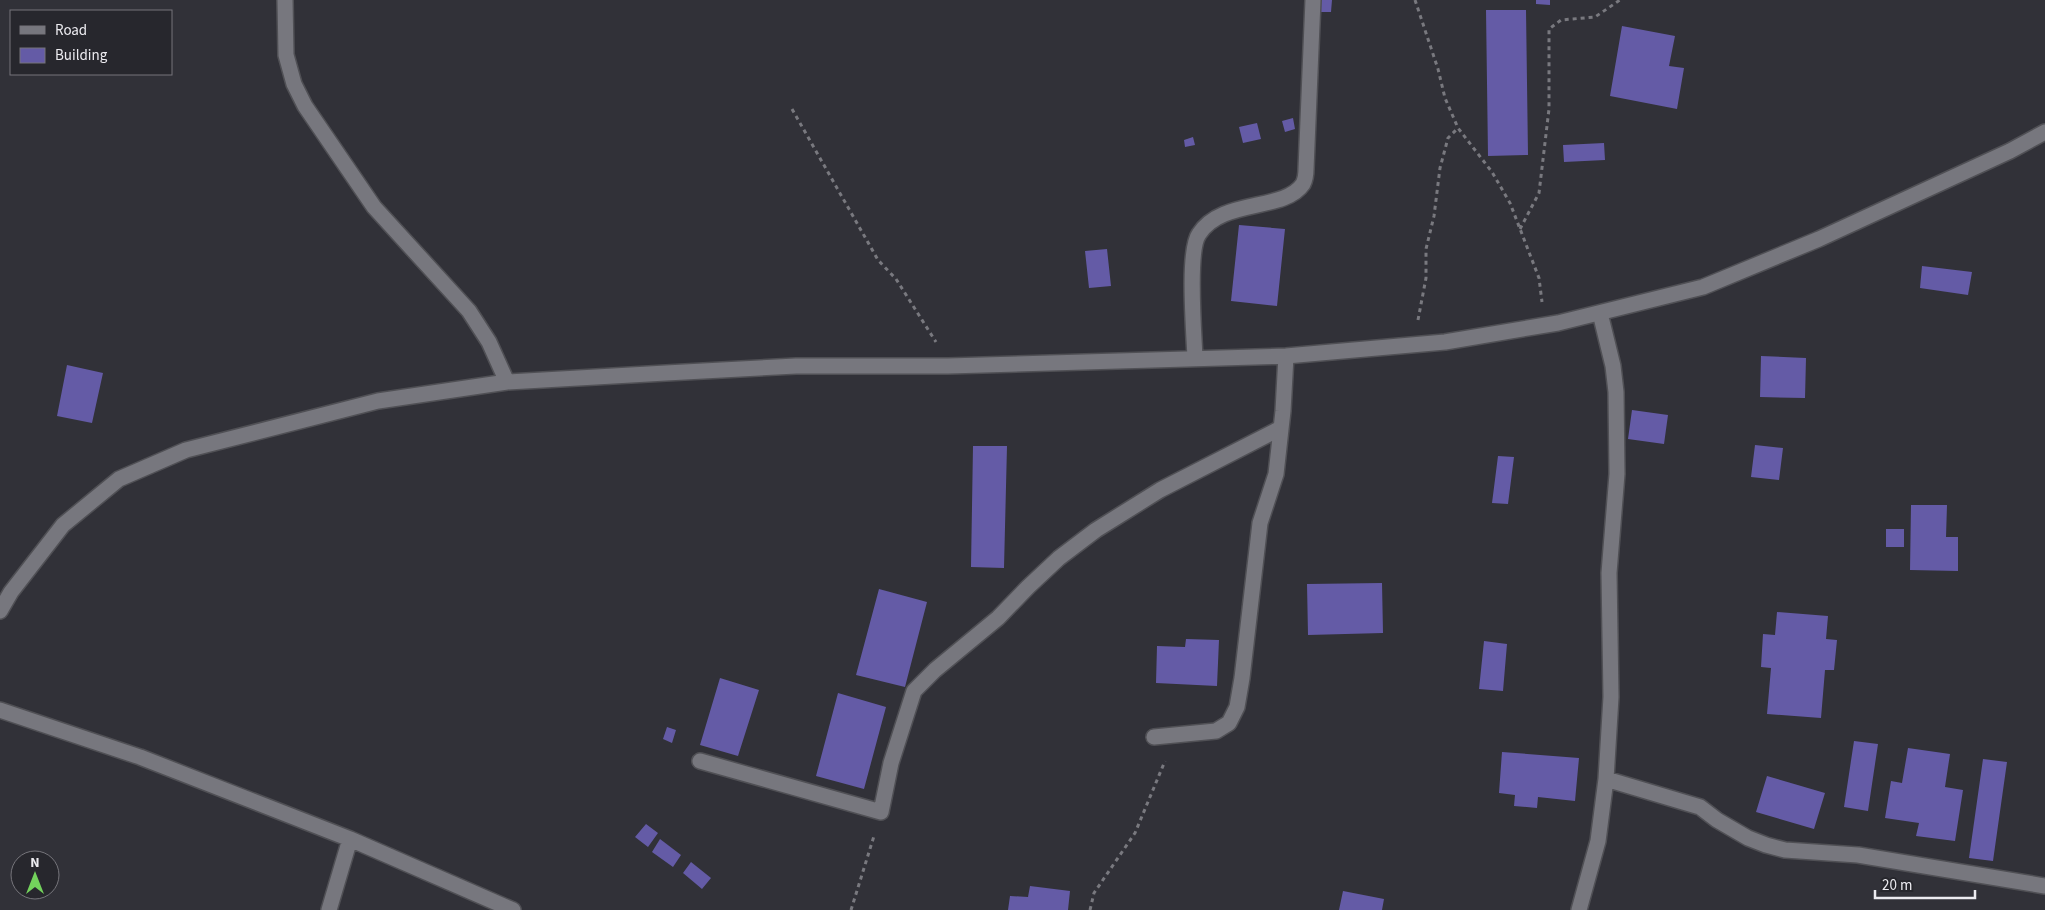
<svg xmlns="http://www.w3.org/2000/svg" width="2045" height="910" font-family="'Source Sans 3',sans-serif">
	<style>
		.building { fill: #645ba6 }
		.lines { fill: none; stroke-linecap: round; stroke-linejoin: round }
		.minor-casing { stroke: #505055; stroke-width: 18 }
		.path { stroke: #79797f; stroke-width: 3; stroke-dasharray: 4 4; stroke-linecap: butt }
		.minor { stroke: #77777e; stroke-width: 15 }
	</style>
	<rect width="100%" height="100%" fill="#313138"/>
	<!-- building -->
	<path class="building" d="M1321 0H1332L1331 12H1320Z
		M1536 0H1550V5L1536 4Z
		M1486 10H1526L1528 155 1488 156Z
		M1622 26 1675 36 1669 66 1684 68 1677 109 1610 96Z
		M1293 118 1295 129 1285 132 1282 121Z
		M1257 123 1261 139 1243 143 1239 127Z
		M1193 137 1195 145 1185 147 1184 140Z
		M1604 143 1605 160 1564 162 1563 145Z
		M1239 225 1285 229 1277 306 1231 301Z
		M1107 249 1111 286 1089 288 1085 251Z
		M1922 266 1972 272 1968 295 1920 288Z
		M1761 356 1806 358 1805 398 1760 397Z
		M67 365 103 373 92 423 57 416Z
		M1632 410 1668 415 1664 444 1628 439Z
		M1755 445 1783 448 1779 480 1751 477Z
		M973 446H1007L1004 568 971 567Z
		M1498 456 1514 457 1508 504 1492 503Z
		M1911 505H1947L1946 537H1958V571L1910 570Z
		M1886 529H1904V547H1886Z
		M1382 583 1383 633 1308 635 1307 584Z
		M879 589 927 602 905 687 856 675Z
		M1777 612 1828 616 1826 639 1837 640 1834 670H1825L1821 718 1767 714 1771 668 1761 667 1763 634 1775 635Z
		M1186 639 1219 640 1217 686 1156 683 1157 646 1185 647Z
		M1484 641 1507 644 1503 691 1479 689Z
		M720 678 759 690 738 756 700 745Z
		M838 693 886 707 864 789 816 776Z
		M667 727 676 730 672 743 663 739Z
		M1854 741 1878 744 1868 811 1844 807Z
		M1908 748 1950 754 1945 787 1963 790 1955 841 1916 836 1919 823 1885 818 1891 781 1902 783Z
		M1502 752 1579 758 1575 801 1538 797 1537 808 1514 806 1515 795 1499 793Z
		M1983 759 2007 762 1993 861 1969 858Z
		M1767 776 1825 793 1814 829 1756 812Z
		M646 824 658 833 648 847 635 837Z
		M660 839 681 855 673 867 652 852Z
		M691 862 711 878 702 889 683 873Z
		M1030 886 1070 891 1068 910H1008L1010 896 1028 897Z
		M1343 891 1384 899 1382 910H1339Z"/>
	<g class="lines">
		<defs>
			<path id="minor" d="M285 0 286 55 294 84 305 106 374 207 469 311 489 342 507 382
				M1195 358C1194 333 1187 251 1199 234 1222 198 1284 212 1303 184 1305 180 1306 173 1306 169L1313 0
				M0 611 11 592 63 525 119 479 186 450 378 401 507 382 666 373 796 366H948L1286 356 1445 342 1558 323 1703 287 1819 239 2010 151 2045 132
				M0 710 140 757 350 839 513 910
				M1154 737 1216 731 1229 723 1237 707 1242 678 1260 523 1276 474 1283 411 1286 356
				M700 761 881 812 891 763 914 691 935 670 998 618 1028 587 1059 558 1096 530 1160 490 1281 428
				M1606 779 1700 807 1717 820 1748 838 1766 845 1785 850 1858 855 2045 886
				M329 910 350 839
				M1579 910 1598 841 1606 779 1611 697 1609 573 1617 474 1616 392 1613 366 1600 313"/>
		</defs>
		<!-- minor casing -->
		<use href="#minor" class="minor-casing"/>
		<!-- path -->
		<path class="path" d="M1415 0 1438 69 1445 98 1458 128 1492 172 1510 203 1539 278 1542 302
			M792 109 878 260 896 279 936 342
			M1520 229 1539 193 1549 109V29L1561 20 1595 17 1620 0
			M1418 320 1426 278V249L1434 216 1440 168 1448 138 1458 128
			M851 910 874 836
			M1090 910 1094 893 1135 833 1165 761"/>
		<!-- minor -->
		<use href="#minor" class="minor"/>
	</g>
	<!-- legend -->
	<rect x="10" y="10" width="162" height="65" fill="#27272d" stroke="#76757b"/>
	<rect x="20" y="26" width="25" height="8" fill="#77777e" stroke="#76757b"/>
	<text x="55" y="35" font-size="15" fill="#ecebf0">Road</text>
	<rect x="20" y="48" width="25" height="15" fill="#645ba6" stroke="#76757b"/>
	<text x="55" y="60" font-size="15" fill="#ecebf0">Building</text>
	<!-- north arrow -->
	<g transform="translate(35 875)"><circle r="24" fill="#27272d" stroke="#76757b"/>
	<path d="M0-4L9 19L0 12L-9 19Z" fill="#73d25c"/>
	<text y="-8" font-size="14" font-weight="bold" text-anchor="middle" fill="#ecebf0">N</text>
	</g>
	<!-- scale -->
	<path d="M1875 890v8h100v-8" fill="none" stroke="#ecebf0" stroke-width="2.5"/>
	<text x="1882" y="890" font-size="15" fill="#ecebf0" stroke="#27272d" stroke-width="4" paint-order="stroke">20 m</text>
</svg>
